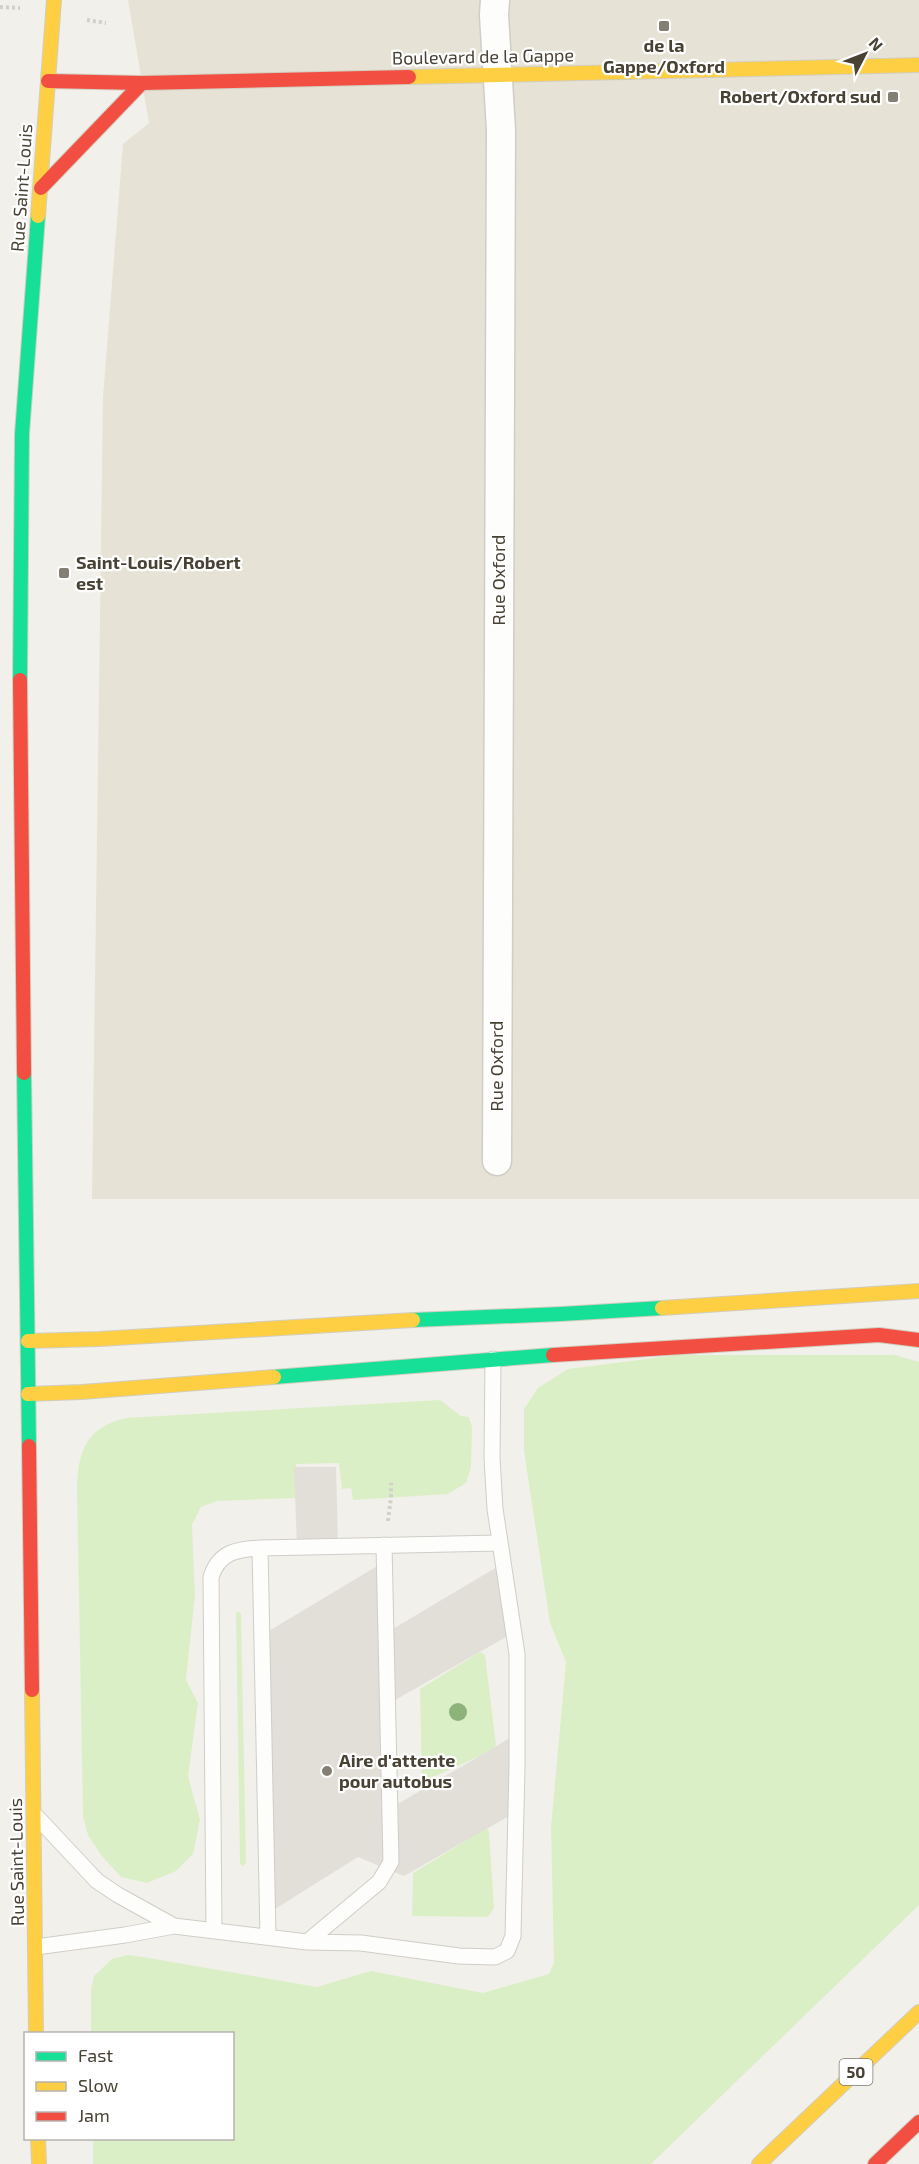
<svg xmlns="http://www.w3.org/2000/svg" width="919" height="2164" font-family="'Exo 2',sans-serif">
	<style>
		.residential { fill: #e6e3d6 }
		.green { fill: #dbefc7 }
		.parking { fill: #e1dfd8 }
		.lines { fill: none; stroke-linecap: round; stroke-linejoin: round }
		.lane-casing { stroke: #d0cdc7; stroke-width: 17 }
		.street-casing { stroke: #d0cdc7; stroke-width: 31 }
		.fast-casing { stroke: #d1cec0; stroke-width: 16 }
		.slow-casing { stroke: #d1cec0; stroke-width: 16 }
		.jam-casing { stroke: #d1cec0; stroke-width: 16 }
		.path { stroke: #d2d0c9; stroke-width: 4; stroke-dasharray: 3 3; stroke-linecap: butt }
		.lane { stroke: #fdfdfc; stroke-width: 15 }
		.street { stroke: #fdfdfc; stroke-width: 28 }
		.fast { stroke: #16e098; stroke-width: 14 }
		.slow { stroke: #ffcf43; stroke-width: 14 }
		.jam { stroke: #f24e42; stroke-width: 14 }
		.tree { fill: #8db37b }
		.poi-dot { fill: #847f74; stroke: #fff; stroke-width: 2 }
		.labels { text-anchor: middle; stroke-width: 4.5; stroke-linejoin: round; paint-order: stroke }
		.shield { fill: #fff; stroke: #7f7b71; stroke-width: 1.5 }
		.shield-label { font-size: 16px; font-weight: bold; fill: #484234 }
		.poi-label { font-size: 18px; font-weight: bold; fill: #484234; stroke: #fff; text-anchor: start }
		.street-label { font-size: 18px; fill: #484234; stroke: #fff }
	</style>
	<rect width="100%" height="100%" fill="#f2f0ea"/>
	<!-- residential -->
	<path class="residential" d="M128 0H919V1199H92L103 397 123 144 149 123Z"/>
	<!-- green -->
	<path class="green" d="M678 1355H895L919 1362V1905L651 2164H93V2139L232 2138V2034H91V1990L94 1976 112 1959 127 1955 143 1957 317 1987 371 1971 483 1993 549 1974 554 1963 551 1827 566 1662 550 1623 524 1451V1409L538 1388 568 1369Z
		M440 1400 461 1416 469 1417 472 1427 471 1467 466 1483 448 1494 353 1500 351 1488 342 1489 339 1463 296 1464 297 1498 217 1501 201 1507 192 1525 195 1594 186 1680 198 1703 188 1776 200 1820 193 1854 176 1871 147 1883 121 1877 101 1855 88 1835 83 1816 77 1488C78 1450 87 1427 126 1418Z
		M238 1611 241 1614 246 1863 243 1866 240 1864 236 1614Z
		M480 1652 485 1655 496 1745 491 1751 422 1782 420 1689Z
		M487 1828 489 1832 494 1908 488 1917 412 1916 413 1873Z"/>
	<!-- parking -->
	<path class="parking" d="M294 1467H336L338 1546 297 1547Z
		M384 1562 386 1633 502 1564 513 1633 388 1704 391 1808 517 1734 516 1812 404 1876 358 1857 267 1914 262 1635Z"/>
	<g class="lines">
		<defs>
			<path id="lane" d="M260 1548 499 1543
				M37 1817 97 1881 118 1895 174 1926
				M214 1930 211 1577C219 1552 237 1549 260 1548L268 1936
				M307 1942 379 1882 391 1862 384 1545
				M36 1947 125 1935 174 1926 307 1942 361 1943 459 1956 495 1957 507 1951 513 1936 517 1767V1654L495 1509 492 1458 493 1359"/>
			<path id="street" d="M495 0 494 15 501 130 497 1161"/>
			<path id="fast" d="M20 680 22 434 38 216
				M24 1073 29 1446
				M413 1320 561 1314 662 1308
				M274 1377 553 1355"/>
			<path id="slow" d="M409 77 919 65
				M38 216 54 0
				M662 1308 919 1291
				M28 1341 99 1339 413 1320
				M28 1394 82 1392 274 1377
				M32 1690 36 2034
				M38 2138 39 2164
				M759 2164 919 2012"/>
			<path id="jam" d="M48 81 142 83 409 77
				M41 188 142 83
				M20 680 24 1073
				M553 1355 879 1335 919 1340
				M29 1446 32 1690
				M875 2164 919 2122"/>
		</defs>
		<!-- lane casing -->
		<use href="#lane" class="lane-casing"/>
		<!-- street casing -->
		<use href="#street" class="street-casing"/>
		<!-- fast casing -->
		<use href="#fast" class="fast-casing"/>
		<!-- slow casing -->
		<use href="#slow" class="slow-casing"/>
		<!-- jam casing -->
		<use href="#jam" class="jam-casing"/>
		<!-- path -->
		<path class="path" d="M0 7 20 8
			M87 20 106 23
			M388 1521 391 1497V1483"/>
		<!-- lane -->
		<use href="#lane" class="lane"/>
		<!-- street -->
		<use href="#street" class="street"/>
		<!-- fast -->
		<use href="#fast" class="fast"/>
		<!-- slow -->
		<use href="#slow" class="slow"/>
		<!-- jam -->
		<use href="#jam" class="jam"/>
	</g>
	<!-- trees -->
	<circle class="tree" cx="458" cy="1712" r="9"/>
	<!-- markers -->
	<g class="poi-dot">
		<rect x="658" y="20" width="12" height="12" rx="3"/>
		<rect x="887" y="91" width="12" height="12" rx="3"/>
		<rect x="58" y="567" width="12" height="12" rx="3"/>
		<circle cx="327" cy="1771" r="6"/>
	</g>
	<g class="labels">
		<!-- shield labels -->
		<rect class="shield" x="839.5" y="2059" width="33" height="26" rx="4.5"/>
		<g class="shield-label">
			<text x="856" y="2078">50</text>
		</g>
		<!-- poi labels -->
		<g class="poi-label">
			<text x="664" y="52" text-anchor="middle">de la<tspan x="664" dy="21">Gappe/Oxford</tspan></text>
			<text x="881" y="103" text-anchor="end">Robert/Oxford sud</text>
			<text x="76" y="569">Saint-Louis/Robert<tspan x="76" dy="21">est</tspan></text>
			<text x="339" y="1767">Aire d'attente<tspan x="339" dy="21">pour autobus</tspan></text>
		</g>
		<!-- street labels -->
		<g class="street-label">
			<text transform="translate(483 57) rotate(-1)" y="6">Boulevard de la Gappe</text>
			<text transform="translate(22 188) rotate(-86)" y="6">Rue Saint-Louis</text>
			<text transform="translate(499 580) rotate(-90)" y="6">Rue Oxford</text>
			<text transform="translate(497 1066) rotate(-90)" y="6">Rue Oxford</text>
			<text transform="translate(17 1862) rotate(-91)" y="6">Rue Saint-Louis</text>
		</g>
	</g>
	<!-- legend -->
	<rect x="24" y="2032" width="210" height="108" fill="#ffffff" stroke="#b6b3ae" stroke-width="1.5"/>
	<rect x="36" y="2052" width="30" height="9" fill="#16e098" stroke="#b6b3ae" stroke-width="1.5"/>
	<text x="78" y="2062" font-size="18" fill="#484234">Fast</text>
	<rect x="36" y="2082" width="30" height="9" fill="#ffcf43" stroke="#b6b3ae" stroke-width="1.5"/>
	<text x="78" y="2092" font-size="18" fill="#484234">Slow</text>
	<rect x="36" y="2112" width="30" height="9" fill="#f24e42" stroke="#b6b3ae" stroke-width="1.5"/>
	<text x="78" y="2122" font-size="18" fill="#484234">Jam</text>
	<!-- north arrow -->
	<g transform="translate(865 54) rotate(48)" stroke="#ffffff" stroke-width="4.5" paint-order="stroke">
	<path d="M0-4.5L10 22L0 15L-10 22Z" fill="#484234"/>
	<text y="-9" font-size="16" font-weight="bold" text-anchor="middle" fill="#484234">N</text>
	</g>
</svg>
